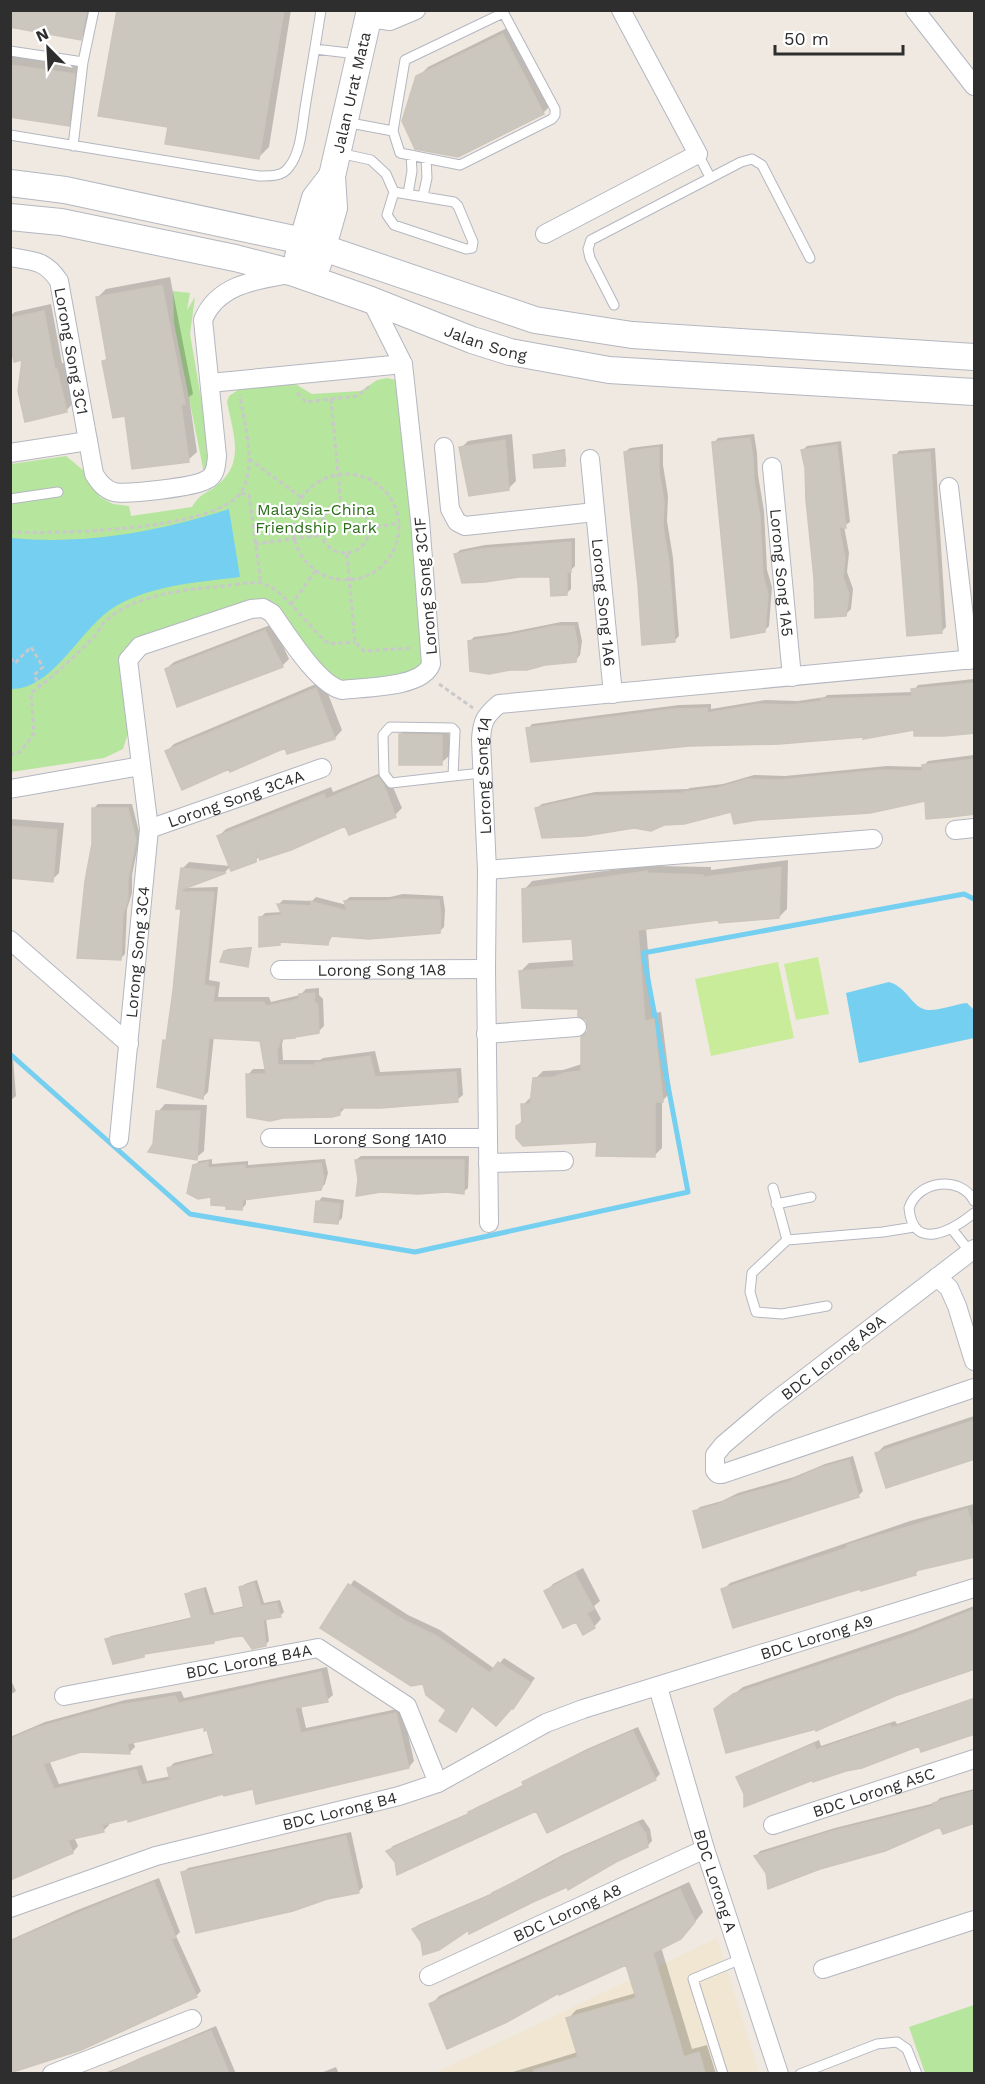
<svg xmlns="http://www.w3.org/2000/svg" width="985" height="2084" font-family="'Work Sans',sans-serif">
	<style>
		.education { fill: #f0e6d1 }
		.green { fill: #b6e59e }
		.pitch { fill: #c9ec9a }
		.water { fill: #75cff0 }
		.shadow { fill: #0003; fill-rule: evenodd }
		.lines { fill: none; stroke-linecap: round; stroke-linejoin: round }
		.stream { stroke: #75cff0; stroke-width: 5 }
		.building { fill: #cbc7bf; stroke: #cbc5ba; stroke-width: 1.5; fill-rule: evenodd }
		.lane-casing { stroke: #b4b7c1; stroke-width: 11 }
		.street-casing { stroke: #b4b7c1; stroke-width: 20 }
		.secondary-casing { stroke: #b4b7c1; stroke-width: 28 }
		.path { stroke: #c9c9c9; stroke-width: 3; stroke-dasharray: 4.5 3; stroke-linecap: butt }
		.lane { stroke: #fff; stroke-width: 9 }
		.street { stroke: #fff; stroke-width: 18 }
		.secondary { stroke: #fff; stroke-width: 26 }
		.labels { text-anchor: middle; stroke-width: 4.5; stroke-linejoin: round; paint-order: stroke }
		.street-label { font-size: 16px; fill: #2e2e2e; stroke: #fff }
		.park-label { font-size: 16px; fill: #2c6e1b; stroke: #fff }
	</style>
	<rect width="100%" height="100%" fill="#efe9e1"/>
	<!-- education -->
	<path class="education" d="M717 1938 759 2073 433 2074 448 2067Z"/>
	<!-- green -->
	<path class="green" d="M173 291 190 293 187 310 195 297 190 334 213 468 204 473 174 323Z
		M387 378 396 380 429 655 412 678 330 682 267 603 140 639 124 649 119 662 128 733 123 749 104 758 11 772V464L66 456 89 475 92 486 100 497 113 504 129 506 131 516 192 507C201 493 204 495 216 486 246 464 233 433 227 402L229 396 241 388 285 382 297 385 312 394 361 391 377 380Z
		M974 2005V2073H925L909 2027Z"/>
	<!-- pitch -->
	<path class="pitch" d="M818 957 829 1014 796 1020 784 964Z
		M778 962 794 1038 711 1056 695 979Z"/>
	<!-- water -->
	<path class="water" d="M229 509 240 577C200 582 152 585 116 606 81 626 54 690 11 689V538C85 545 158 532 229 509Z
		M889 982C909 988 911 1008 928 1010 939 1011 955 1004 967 1003L974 1010V1038L859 1063 846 993Z"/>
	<!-- shadow -->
	<path class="shadow" d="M10 10H94L90 29 80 38Z
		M118 10H291L269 147 259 157Z
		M513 25 553 103 543 113 418 77 428 67Z
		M10 54 84 65 78 114 68 124 10 116Z
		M170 277 193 394 189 397 197 452 188 460 126 414 103 362 108 357 98 297 106 289Z
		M51 304 62 363H64L73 403 66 411 24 358 10 336V316L15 312Z
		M512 434 516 481 508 489 461 448 468 441Z
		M754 434 757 453 758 475 764 511 767 570 772 587 769 626 764 631 714 443 718 438Z
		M841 441 850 522 844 526 849 553 847 572 853 589 851 609 846 614 803 450 807 446Z
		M663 444V465L668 496 667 521 673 558 679 636 674 641 640 590 625 452 630 448Z
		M935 448 946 627 941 632 895 456 899 451Z
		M565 449 566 462 565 464 534 455 536 454Z
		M575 538V566L571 570V589L567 593 551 575 456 554 460 550 485 545Z
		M561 622H578L582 641 580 655 576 660 469 642 474 637 511 632Z
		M273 624 289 659 282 666 166 669 174 662Z
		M974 679V732L915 728 528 729 532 724 679 705 711 704V709L765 700 798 701 825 697 827 695 913 692 918 685Z
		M323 681 342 730 335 738 288 752 286 746 230 767 167 751 174 744Z
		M408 727 449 728V756L441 763 400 735Z
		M974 755V812L926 799 732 810 537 808 542 804 595 792 688 789 690 788 723 784 754 775 785 776 887 766 923 767 928 761Z
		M386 771 402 808 395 815 346 824 260 856 255 860 230 867 225 872 180 889 182 869 189 862 230 866 219 836 226 829 331 787 333 792Z
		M98 804H132L140 836 132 875V893L127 909 125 954 120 959 93 845V809Z
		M11 819 64 823 59 873 52 880 10 877Z
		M788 860 787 909 779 917 720 918 646 927 653 1013 661 1012 671 1092 662 1101V1148L654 1156 599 1141 517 1126 523 1120V1105L531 1097 535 1079 543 1071 563 1070 582 1064 589 1032 587 1019 579 1008 521 971 529 963 575 960 573 938 524 890 532 881 655 864V866L711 867V870Z
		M218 887 209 980 220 982 218 997H269L271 1002 300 995 306 989 319 988V995L323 999 324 1026 318 1032 284 1037 282 1044 283 1060H320L323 1058 375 1051 380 1072 461 1068 463 1095 457 1100 345 1108 339 1114 248 1075 253 1069H266L261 1039 214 1036 208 1092 203 1097 164 1041 169 1037 183 908 179 893 185 888Z
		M403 894 443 896 445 910 444 927 439 932 333 935 328 943 283 940 279 944 260 918 265 913 282 912 279 904 283 900 312 901 316 897 347 905 345 901 350 897H390Z
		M252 947 248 965 225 951 227 949Z
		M10 1058H13L16 1096 10 1101Z
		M165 1104 207 1105 204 1151 196 1158 154 1145 158 1112Z
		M361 1156H469L468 1188 463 1192 359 1179 356 1160Z
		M212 1159V1164L248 1161V1165L325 1159 328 1173 325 1184 321 1188 246 1198V1204L242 1209 227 1204 212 1195 195 1165 199 1161Z
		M322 1197 344 1200 342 1218 337 1223 318 1202Z
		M974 1416V1457L877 1453 884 1446Z
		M853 1456 863 1491 858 1496 695 1512 700 1507 722 1501 738 1493 794 1477 825 1464Z
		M974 1504V1555L920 1569 916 1573 861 1587 723 1590 730 1583 910 1521Z
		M583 1568 600 1601 594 1606 601 1619 594 1627 576 1619 546 1592 553 1584Z
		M257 1580 264 1603 280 1600 284 1612 280 1616 266 1618 269 1641 265 1645 243 1634 147 1652 144 1655 107 1639 111 1636 193 1617 187 1595 191 1591 206 1587 214 1613 245 1606 241 1588 245 1584Z
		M354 1580 408 1615 440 1630 495 1669 504 1658 535 1678 513 1707 473 1705 460 1725 424 1682 322 1628Z
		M974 1606V1666L723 1703 743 1687 915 1629Z
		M327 1667 333 1695 327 1700 301 1706 306 1728 402 1708 414 1761 409 1767 254 1787 224 1793 108 1822 109 1825 103 1831 74 1837 78 1846 73 1852 10 1879V1737L45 1722 125 1700 181 1691 184 1698ZM205 1725 208 1729 214 1753 174 1763 169 1768 171 1776 147 1781 142 1765 59 1784 49 1760 81 1751 130 1752 135 1747 133 1741Z
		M10 1678 16 1691 10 1695Z
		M974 1698V1732L920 1744 814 1778 746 1794 737 1778 743 1773 819 1740 821 1746 895 1721 897 1724Z
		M638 1727 660 1774 655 1779 537 1809 396 1862 388 1851 393 1846 471 1812 475 1808 525 1784 524 1783 529 1778 587 1749Z
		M974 1789V1821L941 1825 769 1887 767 1873 756 1856 760 1851 835 1828 935 1803 940 1798Z
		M643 1819 650 1829 652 1841 647 1846 568 1885 470 1927 422 1942 414 1929 418 1925 495 1892 562 1855Z
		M351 1832 363 1887 358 1892 197 1931 183 1873 188 1868Z
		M159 1878 180 1932 176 1936 201 1991 196 1996 10 2073V1940L75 1911Z
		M689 1882 703 1912 689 1929 661 1947 692 2049 707 2045 716 2074H506L578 2052 568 2019 576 2010 636 1993 627 1963 431 2005 439 1996Z
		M216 2026 236 2074H101L115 2069Z
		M336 2067 339 2074H318Z"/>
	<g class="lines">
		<!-- stream -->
		<path class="stream" d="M10 1054 190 1214 415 1252 688 1192 643 953 964 894 974 899"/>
	</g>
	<!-- building -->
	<path class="building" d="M10 10H87L81 40 10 27Z
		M117 10H284L259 159 165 144 168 127 98 116Z
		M503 34 544 114 458 157 415 149 402 121 416 76Z
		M10 65 75 74 69 126 10 117Z
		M162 285 185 404H181L189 462 132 469 125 416 113 418 102 361 107 360 96 297Z
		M44 311 55 370 57 369 67 412 25 422 18 391 22 360 14 362 10 343V318Z
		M750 438 753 459 754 481 760 516 763 575 768 594 765 632 731 638 712 442Z
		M505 440 509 490 469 496 459 447Z
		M837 445 846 528 839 527 845 558 843 577 849 594 846 616 815 618 814 578 806 500 805 468 801 450Z
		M659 447V471L664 501 663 526 669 563 675 642 642 645 638 585 624 452Z
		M564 451 565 466 534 468 533 455Z
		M930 452 942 633 907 636 893 455Z
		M571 542V572H567V595L551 596 550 577H519L485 582 462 583 454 554 480 549Z
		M555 626H574L578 646 576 662 545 665 527 670H510L489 674 470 671 468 641 505 636Z
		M265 630 283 667 177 707 165 669Z
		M975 683V733L944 736H914V730L863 739 864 737 779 744 689 746 531 762 526 728 673 709 707 708V713L759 704 792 705 822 701 821 699 912 696 911 689Z
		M316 688 335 739 287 754 285 748 230 772 229 769 182 790 165 751Z
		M399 734 442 735V765H399Z
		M975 759V814L950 817 926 819 925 801 870 813 757 820 734 824 731 812 684 824 664 825 651 831 634 828 585 836 542 838 535 808 590 796 684 793 683 792 717 788 748 779 779 780 881 770 922 771V765Z
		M378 777 383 783 396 817 349 835 345 826 291 850 260 860 257 853 256 862 231 871 217 836 324 794 326 799Z
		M92 808H128L136 840 128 880V899L123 915 121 960 77 958 85 881 92 844Z
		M10 826 57 830 53 882 10 878Z
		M781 867 779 918 719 923 718 920 638 930 645 1021 654 1019 663 1102H655V1157L596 1156 597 1142 523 1146 516 1138V1126L522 1123 521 1104H530L533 1078 554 1077 564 1073 581 1071V1037L587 1032 588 1027 586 1020 578 1016V1009L522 1008 519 971 574 967 572 939 523 942 522 889 647 871V873L703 875 704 877Z
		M181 868 226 873 178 891Z
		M178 892H214L204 985 215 987 213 1002H264L266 1006 299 999V994L315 993 314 1001 318 1005 319 1033 295 1037V1038L281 1039 277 1051 278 1065H316L315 1063 370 1056 375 1077 456 1072 458 1102 380 1108H340V1115L332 1117 283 1118 270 1121 247 1117 246 1074H266L260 1041 209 1038 203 1099 157 1087 163 1040 166 1041 173 991 181 909H176Z
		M397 899 439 900 441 916 440 933 369 939 330 936 328 945 280 942V945L259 947V917L282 915 277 904 312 906 310 901 347 911 344 901H385Z
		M251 948 248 967 220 962 224 951Z
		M156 1111H200L197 1160 148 1152 153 1144Z
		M355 1160H464V1194L447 1192 418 1194 381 1192 356 1196 358 1179Z
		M208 1162V1168L245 1165V1169L321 1163 324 1179 321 1190 243 1200 242 1210 226 1209V1206L211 1205V1197L198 1199 187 1193 193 1165Z
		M316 1201 340 1204 338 1224 314 1222Z
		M975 1420V1459L886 1488 875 1453Z
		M849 1460 859 1497 703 1548 693 1511 716 1505 732 1498 788 1482 819 1468Z
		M967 1509 975 1535V1557L915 1571 916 1575 861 1591 860 1589 733 1628 721 1589 847 1548V1545Z
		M575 1574 594 1609 587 1613 595 1628 583 1635 576 1622 563 1628 544 1591Z
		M254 1583 261 1606 277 1603 281 1617 263 1620 266 1646 252 1649 243 1636 233 1637 214 1641V1643L144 1654V1657L113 1664 105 1639 192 1619 185 1594 203 1589 210 1616 244 1608 239 1587Z
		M348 1584 403 1620 435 1635 490 1673 498 1662 531 1683 513 1709 512 1708 496 1726 472 1706 456 1732 439 1721 446 1710 426 1695 423 1684 411 1686 320 1628Z
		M975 1609V1669L895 1696 816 1731V1729L726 1753 714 1709 733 1694 907 1636Z
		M321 1672 328 1702 295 1708 301 1733 396 1713 409 1768 256 1804 253 1789 224 1796 223 1794 128 1822V1819L102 1825 104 1832 68 1840 73 1853 10 1880V1739L39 1727 119 1705 175 1696 179 1703ZM204 1727V1731L207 1730 214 1756 167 1768 170 1780 142 1785 136 1770 54 1789 43 1764 81 1752 130 1754 127 1744Z
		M975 1698V1734L921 1752 919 1746 862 1768 846 1771 813 1782V1780L744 1807V1794L736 1777 814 1744 816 1750 890 1725 892 1728Z
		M633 1731 656 1780 547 1833 536 1811 397 1875 395 1862 386 1851 469 1814 468 1812 524 1786 522 1782 580 1754Z
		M975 1791V1823L943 1834 940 1827 885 1851 820 1869 768 1889 766 1873 754 1856 829 1832 934 1806 933 1803Z
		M638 1823 646 1834 648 1847 616 1862 568 1890 567 1887 533 1902 469 1934V1930L439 1950 423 1955 421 1942 412 1929 493 1894 492 1893 556 1861 555 1860Z
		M346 1836 359 1893 327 1899 293 1911 196 1933 181 1872Z
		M154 1882 176 1938 171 1939 197 1997 81 2050 10 2073V1941Z
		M680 1889 695 1922 681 1939 653 1953 684 2057 699 2052 705 2073H534V2070L578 2057 566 2018 636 1998 626 1965 559 1995V1993L507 2022 447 2049 429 2004Z
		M211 2031 229 2073H111L141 2058Z"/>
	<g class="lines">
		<defs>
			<path id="lane" d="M502 10 555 109V115L552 119 460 165 400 153 393 131 405 60 503 13
				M315 49 357 54
				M10 51 83 62
				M345 122 393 131
				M10 135 259 176C270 176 282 177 289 167 301 152 302 127 305 108 310 76 316 43 321 10
				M73 146 83 62 94 10
				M339 153 371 160 386 174 394 192 387 215 394 225 466 249 472 248 473 242 458 206 454 202 394 192
				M698 154 710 177
				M408 194 412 171 411 155
				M423 196 427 178 426 158
				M614 305 590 258 588 249 591 240 741 162 752 159 762 165 810 258
				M10 499 58 492
				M453 776 391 783 384 774 383 735 390 727 452 728 455 731 453 776 482 773
				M773 1188 787 1240 883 1232 914 1227
				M974 1201C961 1175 918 1180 909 1208 913 1253 953 1230 974 1213
				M776 1204 811 1197
				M952 1229 970 1252
				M787 1240 752 1273 750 1292 756 1312 782 1314 827 1306
				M723 2074 693 1979 741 1959
				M800 2074 877 2044 897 2042 907 2049 917 2074"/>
			<g id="street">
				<path d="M915 10 974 86"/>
				<path d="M369 18 390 21 416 10"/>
				<path d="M545 234 698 154 621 10"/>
				<path id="s1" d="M10 257C34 261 45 260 59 281L94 474C99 482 104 489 114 492 126 495 195 487 206 480 216 476 216 465 217 456L203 320C217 285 255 280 289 274"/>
				<path d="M210 383 403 364"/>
				<path d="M444 447 450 509 457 522 465 526 595 512"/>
				<path d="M10 453 88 441"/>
				<path id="s2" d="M590 459 613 694"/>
				<path id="s3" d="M772 467 792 677"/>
				<path d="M949 487 969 660"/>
				<path d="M10 789 141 766"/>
				<path id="s4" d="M149 829 322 768"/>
				<path d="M955 830 974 828"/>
				<path d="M487 870 873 839"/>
				<path d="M10 940 129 1044"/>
				<path id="s5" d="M280 970 486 969"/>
				<path d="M486 1034 577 1027"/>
				<path id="s6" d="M270 1138H488"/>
				<path id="s7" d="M119 1139 149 829 128 660 140 646 251 609 263 608 272 613C287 634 318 685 342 690 365 687 423 688 431 664L420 520 403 364 371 300"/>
				<path d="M488 1163 564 1161"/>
				<path id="s8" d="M489 1223 486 969 487 870 481 740C482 721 485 716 499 704L974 659"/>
				<path d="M974 1249 769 1406 723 1445 715 1455V1471L718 1474H722L974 1388"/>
				<path d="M937 1277 949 1288 957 1306 974 1361"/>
				<path id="s9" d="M658 1687 705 1849 779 2074"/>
				<path id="s10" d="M64 1696 318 1648 407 1706 438 1783"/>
				<path id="s11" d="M773 1825 974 1759"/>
				<path id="s12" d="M10 1908 156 1856 399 1796 438 1783 546 1723 583 1709 974 1588"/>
				<path d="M823 1969 974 1920"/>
				<path id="s13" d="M429 1976 705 1849"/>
				<path d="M52 2074 192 2019"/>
			</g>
			<g id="secondary">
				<path d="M10 183 65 190 303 241 535 320 632 335 974 357"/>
				<path id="s14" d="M10 217 61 222 235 258 294 273 371 300 472 340 510 352 609 370 974 392"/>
				<path d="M298 257 315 198 332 176"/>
				<path id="s15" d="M318 264 334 208 332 176 370 10"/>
			</g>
		</defs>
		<!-- lane casing -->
		<use href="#lane" class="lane-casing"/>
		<!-- street casing -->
		<use href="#street" class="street-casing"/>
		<!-- secondary casing -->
		<use href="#secondary" class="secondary-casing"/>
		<!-- path -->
		<path class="path" d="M297 393 306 402 357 396 370 386
			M331 399 341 505
			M249 459 302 498
			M293 527a53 53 0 1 1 106 0a53 53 0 1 1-106 0Z
			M241 493 249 495 261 583
			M321 529a24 24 0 1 1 48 0a24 24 0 1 1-48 0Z
			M369 528 400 523
			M10 532C55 534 218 531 242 491 257 464 244 424 240 395
			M255 544 321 535
			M347 554 355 642 364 651 413 648
			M291 605 316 570
			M10 658 15 663 31 647 43 667 34 675 40 686
			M439 684 473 708
			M10 755 20 752 34 733 31 693C54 676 73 658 93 638 98 633 101 625 107 620 131 597 183 589 215 587 226 586 253 581 261 583 285 589 309 629 329 644L355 642"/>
		<!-- lane -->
		<use href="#lane" class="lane"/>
		<!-- street -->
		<use href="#street" class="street"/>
		<!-- secondary -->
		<use href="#secondary" class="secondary"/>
	</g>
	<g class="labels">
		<!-- street labels -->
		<g class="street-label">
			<text dy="6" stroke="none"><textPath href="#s15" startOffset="176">Jalan Urat Mata</textPath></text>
			<text dy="6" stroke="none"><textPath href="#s14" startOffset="494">Jalan Song</textPath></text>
			<text dy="6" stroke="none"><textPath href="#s1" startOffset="128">Lorong Song 3C1</textPath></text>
			<text dy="6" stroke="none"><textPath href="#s3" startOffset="106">Lorong Song 1A5</textPath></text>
			<text transform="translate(425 586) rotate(-95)" y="6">Lorong Song 3C1F</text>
			<text dy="6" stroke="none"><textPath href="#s2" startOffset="144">Lorong Song 1A6</textPath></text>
			<text dy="6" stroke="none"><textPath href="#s8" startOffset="448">Lorong Song 1A</textPath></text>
			<text dy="6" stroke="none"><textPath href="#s4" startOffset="92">Lorong Song 3C4A</textPath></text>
			<text dy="6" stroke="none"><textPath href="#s7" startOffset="188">Lorong Song 3C4</textPath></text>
			<text dy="6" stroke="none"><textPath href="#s5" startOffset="102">Lorong Song 1A8</textPath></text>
			<text dy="6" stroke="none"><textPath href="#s6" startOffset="110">Lorong Song 1A10</textPath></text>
			<text transform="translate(833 1357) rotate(-38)" y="6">BDC Lorong A9A</text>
			<text dy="6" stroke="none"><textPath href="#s12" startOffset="854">BDC Lorong A9</textPath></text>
			<text dy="6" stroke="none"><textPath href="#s10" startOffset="188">BDC Lorong B4A</textPath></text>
			<text dy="6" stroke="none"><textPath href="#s11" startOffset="106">BDC Lorong A5C</textPath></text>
			<text dy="6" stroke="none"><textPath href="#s12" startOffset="344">BDC Lorong B4</textPath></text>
			<text dy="6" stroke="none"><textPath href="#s9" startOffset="202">BDC Lorong A</textPath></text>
			<text dy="6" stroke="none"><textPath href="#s13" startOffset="152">BDC Lorong A8</textPath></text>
		</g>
		<!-- park labels -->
		<g class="park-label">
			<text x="316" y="515">Malaysia-China<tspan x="316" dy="18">Friendship Park</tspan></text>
		</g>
	</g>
	<!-- border -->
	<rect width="985" height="2084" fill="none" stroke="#2e2e2e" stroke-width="24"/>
	<!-- north arrow -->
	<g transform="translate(48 48) rotate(336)" stroke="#ffffff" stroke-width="4.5" paint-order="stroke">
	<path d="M0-4.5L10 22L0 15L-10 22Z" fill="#2e2e2e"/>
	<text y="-9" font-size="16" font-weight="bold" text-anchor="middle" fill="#2e2e2e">N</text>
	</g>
	<!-- scale -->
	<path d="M775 45v9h128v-9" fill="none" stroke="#2e2e2e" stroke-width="3"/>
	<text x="784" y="45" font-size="18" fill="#2e2e2e" stroke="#ffffff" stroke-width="4.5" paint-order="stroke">50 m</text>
</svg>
